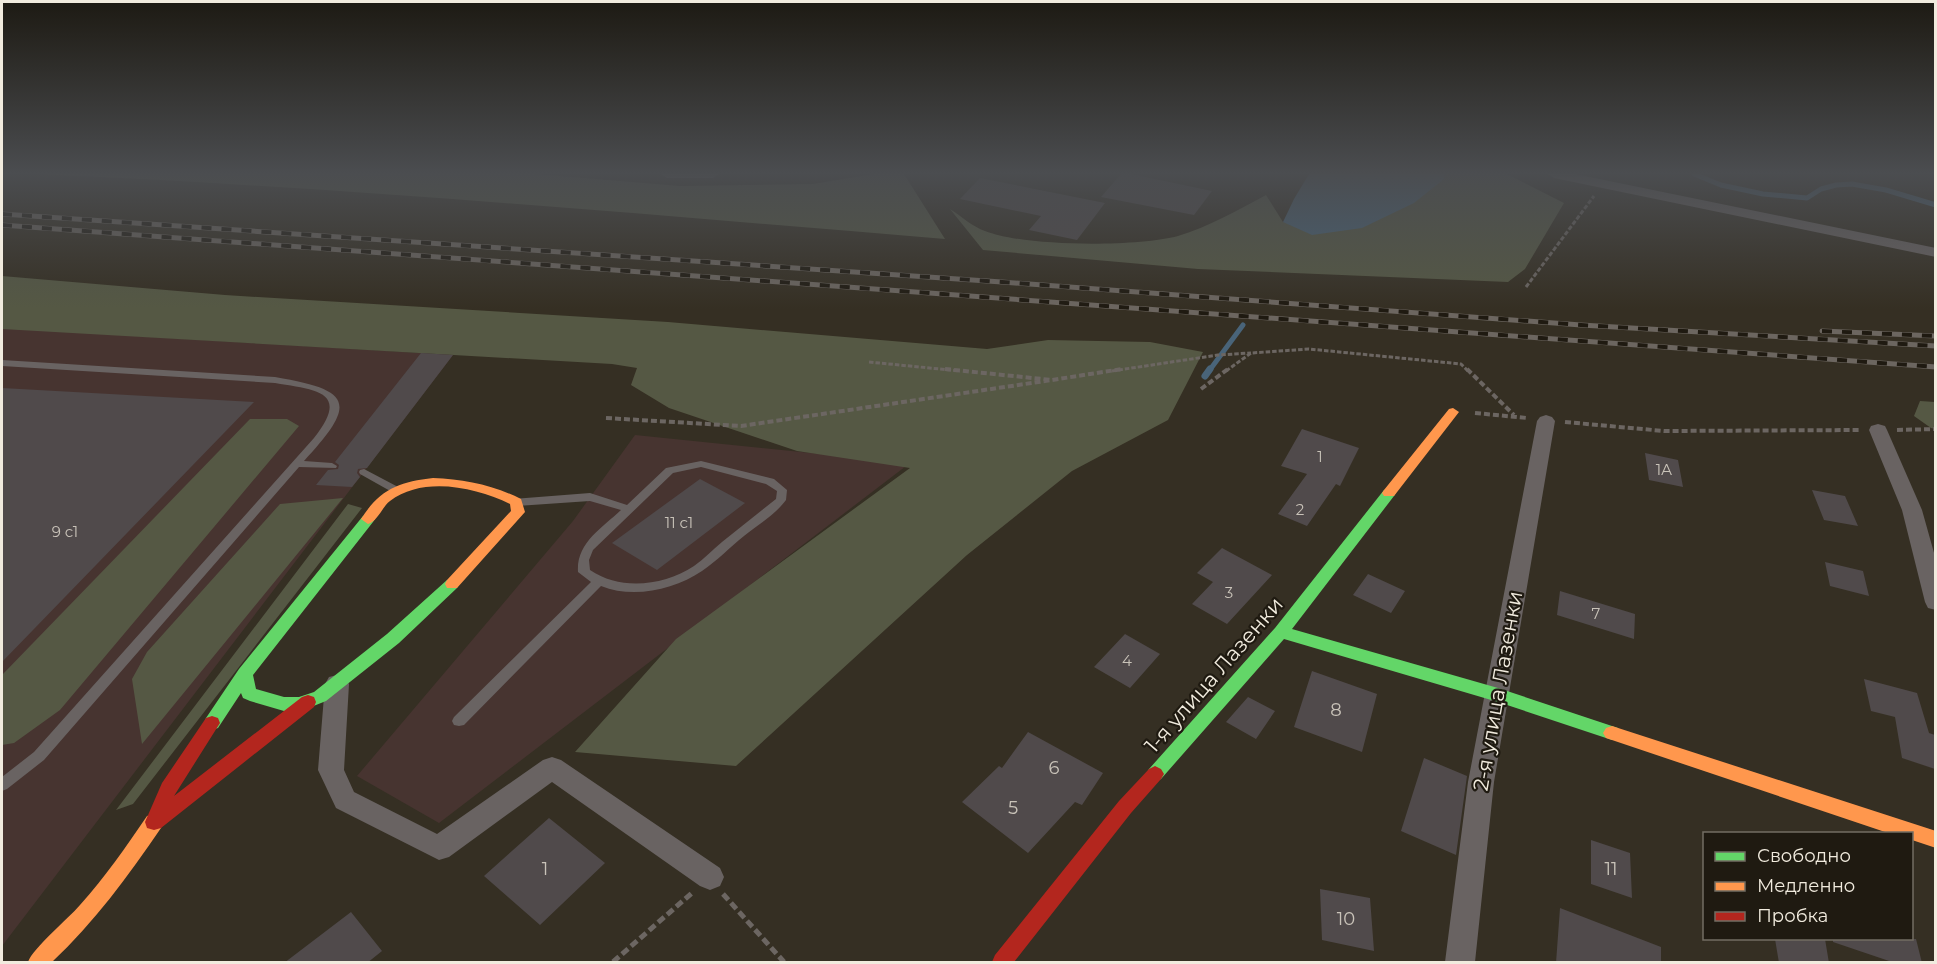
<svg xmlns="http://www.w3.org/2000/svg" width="1937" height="964" font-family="Montserrat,sans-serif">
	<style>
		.industrial { fill: #473430 }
		.green { fill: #555844 }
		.water { fill: #496479 }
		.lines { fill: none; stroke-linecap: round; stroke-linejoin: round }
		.stream-far1 { stroke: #496479; stroke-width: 5 }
		.stream { stroke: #496479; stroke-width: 7 }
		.building { fill: #504a4b }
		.path-far2 { stroke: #6c6662; stroke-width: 3; stroke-dasharray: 4.5 2; stroke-linecap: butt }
		.path-far1 { stroke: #6c6662; stroke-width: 4; stroke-dasharray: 6 3; stroke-linecap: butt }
		.path { stroke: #6c6662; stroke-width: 5; stroke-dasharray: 8 4; stroke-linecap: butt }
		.lane { fill: #696362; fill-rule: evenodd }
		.street { fill: #696362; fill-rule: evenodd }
		.fast { fill: #63d668; fill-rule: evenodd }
		.slow { fill: #ff974d; fill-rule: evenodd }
		.jam { fill: #b3261e; fill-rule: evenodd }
		.rail-casing { stroke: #6c6660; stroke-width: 5 }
		.rail { stroke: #1f1a11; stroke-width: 4; stroke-dasharray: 10; stroke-linecap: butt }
		.labels { text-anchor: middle; stroke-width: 4.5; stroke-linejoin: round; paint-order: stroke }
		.number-label { font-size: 15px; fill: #c9c3b9 }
		.near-number-label { font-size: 18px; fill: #c9c3b9 }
		.near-street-label { font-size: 21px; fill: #f1ebde; stroke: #1f1a11 }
	</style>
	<rect width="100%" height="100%" fill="#352f23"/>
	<!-- industrial -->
	<path class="industrial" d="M2 328 453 355 2 946Z
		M635 435 910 463 439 823 357 776 573 521Z"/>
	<!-- green -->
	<path class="green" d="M36 174H536L680 186 813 184 873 174H904L945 239C642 214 339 187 36 174Z
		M1445 174H1507L1564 203 1525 269 1508 282 1198 269 983 250 950 209C961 216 973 227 985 231 1026 247 1136 247 1178 236 1208 227 1238 210 1266 195L1283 222 1444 179Z
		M2 276 225 295 668 322 987 349 1048 340 1150 342 1203 352 1168 420 1072 471 967 555 736 766 575 752 676 639 910 468 797 451 669 408 631 385 637 368 612 364 2 329Z
		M1920 401 1935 402V429L1931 428 1914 416Z
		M250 419H287L299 426 60 710 14 743 2 745V675Z
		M343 498 142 744 132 679 147 652 280 504Z
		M348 504 362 508 133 804 116 810Z"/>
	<!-- water -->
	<path class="water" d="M1309 174H1445L1444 179 1414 203 1362 228 1312 235 1283 222 1294 199Z"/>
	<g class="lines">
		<!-- stream-far1 -->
		<path class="stream-far1" d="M1694 174 1721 185 1763 194 1807 198 1821 189 1836 185 1852 184 1886 190 1936 205
			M1209 371 1243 325"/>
		<!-- stream -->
		<path class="stream" d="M1205 376 1210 369"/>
	</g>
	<!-- building -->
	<path class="building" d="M1121 174H1131L1212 191 1194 215 1101 197Z
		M980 178 1105 203 1077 240 1029 230 1041 216 960 199Z
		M421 353 453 355 367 468 358 469 357 473 360 477 352 487 316 485 328 470 338 469 339 465 335 462Z
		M2 388 254 402 2 662Z
		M1302 429 1359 448 1340 486 1336 484 1307 526 1278 514 1307 474 1281 466Z
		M1645 453 1678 460 1683 487 1649 480Z
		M700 479 745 503 657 570 612 543Z
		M1812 490 1845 496 1858 526 1824 520Z
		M1222 548 1272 575 1227 624 1192 604 1213 582 1197 573Z
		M1825 562 1863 571 1869 596 1830 586Z
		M1368 574 1405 591 1391 613 1353 595Z
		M1560 591 1635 614 1634 639 1557 615Z
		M1125 634 1160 654 1130 688 1094 667Z
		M1312 671 1377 694 1362 752 1294 727Z
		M1864 679 1917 693 1929 733 1935 735V769L1902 758 1895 717 1871 711Z
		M1248 697 1275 711 1256 739 1226 722Z
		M1028 732 1103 773 1082 805 1075 802 1028 853 962 802 999 766 1002 768Z
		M1424 758 1467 776 1456 855 1401 831Z
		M549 818 605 863 540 925 484 876Z
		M1591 840 1630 853 1632 898 1591 884Z
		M1320 889 1370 898 1374 951 1322 940Z
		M1560 908 1661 947V963H1556Z
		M351 912 382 951 367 963H284Z
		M1775 939H1825L1829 963H1779Z
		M1833 939H1916L1922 963H1895L1833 942Z"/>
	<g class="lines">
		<!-- path-far2 -->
		<path class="path-far2" d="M1526 287 1594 196
			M869 362 960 371
			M1112 371 1218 355 1251 353
			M1226 371 1251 353 1309 349 1461 364 1468 371"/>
		<!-- path-far1 -->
		<path class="path-far1" d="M945 369 1052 380 1122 369
			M1467 369 1514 415
			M1201 389 1228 369
			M1475 413 1527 418
			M606 418 741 426 1052 380
			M1565 422 1664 431 1860 430
			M1897 430 1936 429"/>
		<!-- path -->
		<path class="path" d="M723 894 784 962
			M613 962 693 892"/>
		<!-- lane -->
		<path class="lane" d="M2 360 275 377C352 390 358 403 304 461L332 463 337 466 336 468 299 467 44 760 7 789 2 791V777L34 752 314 438C351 391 316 390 275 383L2 366Z
			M701 461 774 479 787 490 786 500C776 514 758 525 744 536 730 547 717 561 702 571 674 590 633 599 601 586L464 725 459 726 454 725 452 721 454 717 591 582 578 572C576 543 602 528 621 510L590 501 517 506 512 502 513 499 590 493 627 505 666 468ZM701 467 766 484 777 491 776 499C758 513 740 528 722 542 712 550 704 559 694 566 663 586 621 591 590 570L589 560 593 550 673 473Z
			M364 469 400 488 401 490 400 492H392L360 474 359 472 360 470Z"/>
		<!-- street -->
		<path class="street" d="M661 174H719L713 178H667Z
			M1548 174H1575L1936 248V257L1554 178Z
			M1546 415 1552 417 1555 421 1494 782 1475 962H1445L1468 782 1537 421 1540 417Z
			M1878 424 1885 426 1887 430 1922 510 1936 560V610L1928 608 1925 602 1902 510 1869 430 1871 426Z
			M337 675 345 677 349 684 344 770 354 792 437 834 543 760 552 757 561 760 720 868 724 877 720 886 710 890 700 886 552 782 449 857 439 860 336 808 318 770 325 684 329 677Z"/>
		<!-- fast -->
		<path class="fast" d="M1389 488 1396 493 1394 496 1292 629 1498 688 1618 728 1621 733 1618 738 1612 740 1498 702 1284 639 1161 779 1155 782 1149 779 1146 774 1149 769 1275 628 1384 490Z
			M368 514 375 519 373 522 253 675 256 689 284 697H299L314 692 387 634 447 580H457L459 584 457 588 399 643 326 701 306 709 284 711 250 701 243 698 241 693 218 728 212 730 206 728 204 723 206 718 239 669 363 516Z"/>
		<!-- slow -->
		<path class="slow" d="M1453 408 1459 412 1394 496H1384L1382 493 1384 490 1449 409Z
			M433 478C464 479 493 485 521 499L525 512 457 588H447L445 584 447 580 511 511 510 504C475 487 423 476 390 501 382 507 378 521 368 524L361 519C380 489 399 482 433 478Z
			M1612 726 1936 831V848L1912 840V834H1891L1606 738 1603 733 1606 728Z
			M154 814 161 816 163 822 161 828C128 876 94 923 52 962H28C33 948 68 919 80 905 105 877 126 847 147 816Z"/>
		<!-- jam -->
		<path class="jam" d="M308 695 314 697 316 702 314 707 161 828 154 830 147 828 145 822 162 783 206 718 212 716 218 718 220 723 174 796 302 697Z
			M1155 766 1161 769 1164 774 1161 779 1131 813 1014 962H992L995 955 1119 801 1149 769Z"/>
		<defs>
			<path id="rail" d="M2 214 1002 282 1581 325 1936 346
				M2 225 1936 367
				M1822 331 1936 336"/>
		</defs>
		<!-- rail casing -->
		<use href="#rail" class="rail-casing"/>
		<!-- rail -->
		<use href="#rail" class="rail"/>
	</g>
	<!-- sky -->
	<linearGradient id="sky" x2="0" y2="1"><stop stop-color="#1d1a13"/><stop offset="0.56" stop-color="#4b4d50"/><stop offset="1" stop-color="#4b4d50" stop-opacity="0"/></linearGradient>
	<rect width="1937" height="309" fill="url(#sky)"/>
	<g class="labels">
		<!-- number labels -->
		<g class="number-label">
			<text x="1320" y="462">1</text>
			<text x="1664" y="475">1А</text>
			<text x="1300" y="515">2</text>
			<text x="679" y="528">11 с1</text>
			<text x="65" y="537">9 с1</text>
			<text x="1229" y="598">3</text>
			<text x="1596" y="619">7</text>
			<text x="1127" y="666">4</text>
		</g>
		<!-- near-number labels -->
		<g class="near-number-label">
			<text x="1336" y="716">8</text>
			<text x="1054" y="774">6</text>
			<text x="1013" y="814">5</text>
			<text x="545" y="875">1</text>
			<text x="1611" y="875">11</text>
			<text x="1346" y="925">10</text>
		</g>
		<!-- near-street labels -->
		<g class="near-street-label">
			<text transform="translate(1214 675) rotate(-49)" y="7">1-я улица Лазенки</text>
			<text transform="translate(1498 691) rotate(-80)" y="7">2-я улица Лазенки</text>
		</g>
	</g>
	<!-- border -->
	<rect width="1937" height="964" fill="none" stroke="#f1ebde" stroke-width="6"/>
	<!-- legend -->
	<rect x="1703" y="832" width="210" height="108" fill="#1f1a11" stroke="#736e63" stroke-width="1.5"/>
	<rect x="1715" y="852" width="30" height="9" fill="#63d668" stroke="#736e63" stroke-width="1.5"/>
	<text x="1757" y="862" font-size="18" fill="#f1ebde">Свободно</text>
	<rect x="1715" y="882" width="30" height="9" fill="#ff974d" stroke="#736e63" stroke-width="1.5"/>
	<text x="1757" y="892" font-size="18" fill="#f1ebde">Медленно</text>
	<rect x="1715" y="912" width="30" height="9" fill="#b3261e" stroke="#736e63" stroke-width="1.5"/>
	<text x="1757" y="922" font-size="18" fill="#f1ebde">Пробка</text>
</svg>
